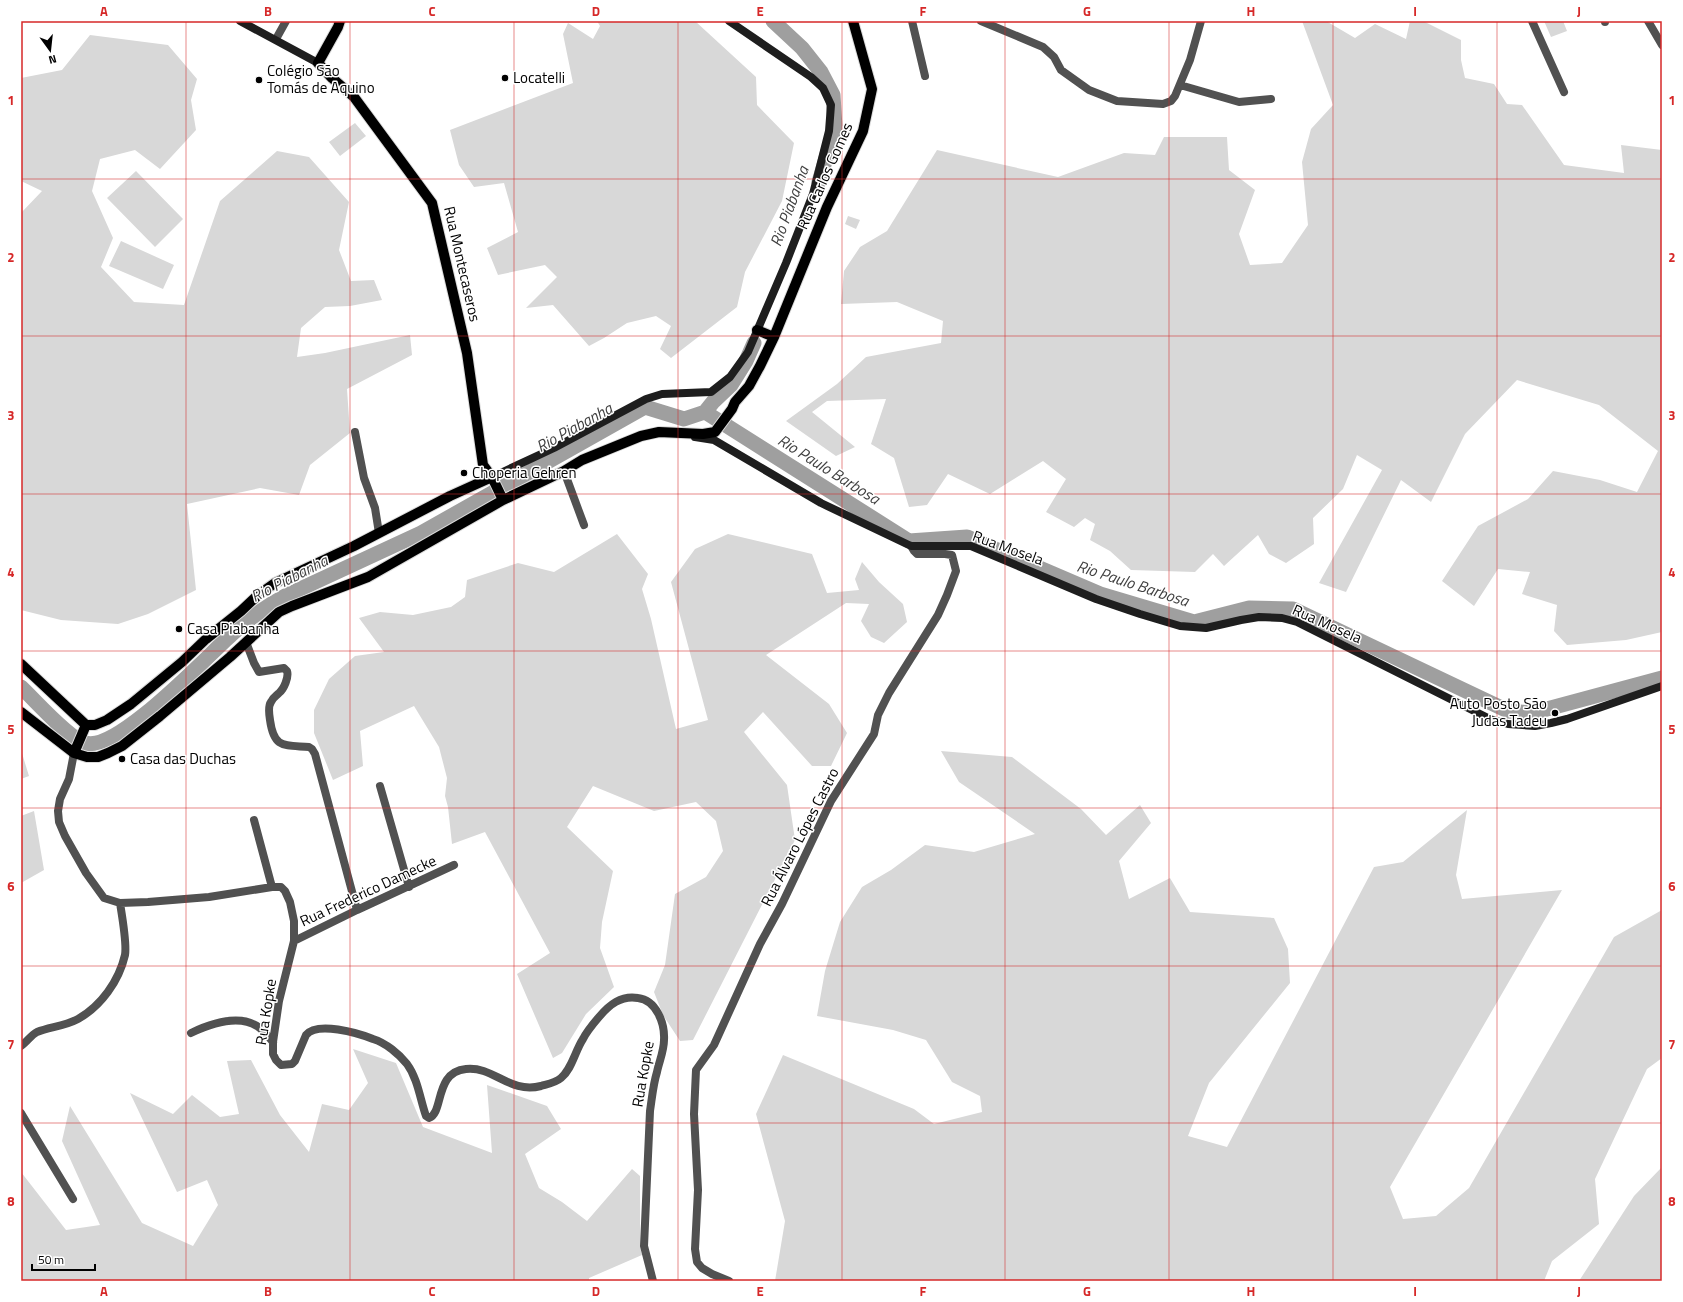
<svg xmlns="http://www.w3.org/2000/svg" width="1683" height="1302" font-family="'Titillium Web',sans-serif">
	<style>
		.green { fill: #d8d8d8 }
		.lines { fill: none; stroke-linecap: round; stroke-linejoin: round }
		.river { stroke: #9f9f9f; stroke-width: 15 }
		.primary-casing { stroke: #dbdbdb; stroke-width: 12 }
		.street { stroke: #515151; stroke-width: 8 }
		.secondary { stroke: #1e1e1e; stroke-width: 8 }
		.primary { stroke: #000; stroke-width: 10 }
		.grid { fill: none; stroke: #d62828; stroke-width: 1; stroke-opacity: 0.55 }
		.poi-dot { fill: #000; stroke: #fff; stroke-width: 1.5 }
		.labels { text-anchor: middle; stroke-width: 3; stroke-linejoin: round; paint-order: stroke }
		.poi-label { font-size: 15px; fill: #000; stroke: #fff; text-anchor: start }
		.street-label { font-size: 15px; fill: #000; stroke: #fff }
		.water-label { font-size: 16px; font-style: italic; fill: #404040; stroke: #fff }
		.neatline { fill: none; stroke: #d62828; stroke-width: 1.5 }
		.grid-label { font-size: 13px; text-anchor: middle; font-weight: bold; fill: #d62828 }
	</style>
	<rect width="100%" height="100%" fill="#fff"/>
	<!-- green -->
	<path class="green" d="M597 21H695L756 77 757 105 794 143 782 201 745 272 737 307 671 358 660 349 671 326 656 316 627 323 604 338 589 346 553 305 526 308 557 277 545 265 498 275 487 248 518 232 504 183 474 187 459 165 450 130 573 83 563 34 568 23 593 39 600 26Z
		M1302 21H1326L1355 38 1375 24 1406 39 1410 21H1423L1461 40V60L1465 78 1494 84 1507 104 1522 105 1564 165 1624 173 1621 145 1662 150V632L1626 640 1567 645 1554 631 1557 605 1522 594 1530 572 1498 569 1474 606 1442 581 1478 526 1528 499 1553 471 1600 480 1637 492 1658 451 1599 405 1517 380 1465 434 1431 502 1401 480 1346 592 1319 583 1382 470 1357 455 1343 489 1313 518 1314 544 1286 563 1269 554 1258 535 1224 566 1213 554 1195 572 1131 570 1110 551 1090 540 1095 524 1085 518 1074 527 1046 512 1066 479 1043 461 990 494 948 474 927 505 909 507 894 458 871 444 886 399 827 401 812 412 855 447 836 456 786 421 837 384 866 357 941 343 943 321 897 302 841 304 844 271 860 247 887 231 937 150 1058 177 1124 153 1155 155 1164 137H1227L1229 170 1255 190 1239 234 1250 265 1282 263 1308 225 1302 162 1311 129 1333 105Z
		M1544 21H1563L1567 31 1551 37Z
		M90 35 168 45 197 79 191 100 196 130 160 169 135 150 100 159 92 191 113 238 101 267 134 302 184 305 220 201 277 151 309 157 349 202 339 250 351 281 374 280 382 300 350 306 325 307 301 328 297 357 325 353 410 335 412 355 347 389 350 433 310 465 299 495 260 488 187 504 196 590 148 614 118 624 61 620 21 610V213L42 191 21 181V78L62 70Z
		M355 123 366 136 340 156 329 142Z
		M136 171 183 219 155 247 107 198Z
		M848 216 860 220 856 229 845 224Z
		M121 241 174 265 163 289 109 266Z
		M617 534 648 574 642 589 651 619 676 729 708 720 671 582 695 549 728 534 812 554 827 593 859 590 855 579 862 562 879 582 903 604 907 622 884 643 871 637 861 621 869 604 846 603 766 655 829 704 847 733 831 766H812L763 712 744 732 787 785 795 840 693 1040 680 1041 663 1015 654 992 665 965 675 894 706 877 723 851 716 821 696 802 654 811 593 786 567 827 613 871 602 922 600 948 614 987 586 1014 562 1053 553 1058 517 974 550 953 485 832 452 844 448 807 445 796 447 778 439 747 414 706 360 731 363 766 333 780 314 733V710L329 679 355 656 384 652 359 618 380 612 413 615 451 607 465 597 467 580 518 563 554 572Z
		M21 750 29 776 21 779Z
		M941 751 1012 757 1081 809 1106 835 1140 805 1151 823 1119 861 1129 899 1170 878 1190 912 1274 918 1288 949 1290 983 1209 1083 1188 1136 1227 1147 1374 867 1403 862 1467 810 1456 875 1462 899 1562 890 1390 1187 1403 1219 1436 1216 1469 1188 1614 937 1662 910V1058L1647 1069 1595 1179 1599 1224 1552 1261 1544 1281H775L785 1221 756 1114 783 1055 914 1109 934 1124 982 1112 980 1096 952 1082 926 1040 893 1030 817 1016 825 971 840 922 862 887 891 870 925 845 974 852 1035 834 959 782Z
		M34 811 44 870 21 883V816Z
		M353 1049 396 1063 423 1127 492 1153 487 1085 547 1106 561 1129 525 1154 539 1188 562 1202 587 1221 632 1169 640 1176V1247L642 1255 589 1278V1281H21V1172L66 1230 100 1225 62 1141 70 1106 142 1223 193 1246 218 1205 207 1180 177 1192 130 1093 173 1114 192 1095 220 1117 239 1114 227 1061 251 1060 280 1115 309 1152 322 1104 349 1110 368 1083Z
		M1662 1167V1281H1579L1634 1196Z"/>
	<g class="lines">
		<!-- river -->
		<path class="river" d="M773 21 802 48 821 72 833 95 835 127 819 182
			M705 412 909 541 967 537 1100 594 1194 622 1249 608 1293 609 1508 711 1532 713 1662 678
			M21 687C35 700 68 738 85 743 117 753 206 657 231 635 247 620 265 607 285 596L421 533 645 407 684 419 705 412 713 402 731 385 746 361 754 343"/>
		<defs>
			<path id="primary" d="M340 21 338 27 318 63 332 78 354 97 432 203 467 353 483 465 492 477 503 500
				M757 330 774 337
				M21 664 86 725H95L107 720 131 704 182 662 206 639 241 611 258 595 275 583 354 546 450 496 492 477
				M21 712 74 753 87 757H98L108 753 122 746 160 716 230 657 279 612 292 606 368 577 503 500 564 471 582 460 641 436 659 432 703 434 715 432 732 409 735 402 749 386 760 366 774 337 827 207 863 131 872 89 853 21
				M74 753 86 725"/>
		</defs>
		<!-- primary casing -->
		<use href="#primary" class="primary-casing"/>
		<!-- street -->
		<path class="street" d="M912 21 925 76
			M981 21 1043 47 1054 57 1061 70 1089 90 1117 101 1163 104 1171 101 1175 96 1190 60 1201 21
			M1532 21 1564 92
			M1605 21V22
			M1648 21 1662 45
			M276 39 286 21
			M1180 85 1239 102 1271 99
			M355 432 364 478 375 508 379 533
			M564 471 584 525
			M246 642 254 663 259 672 284 668 287 671C289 677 284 689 279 693 276 696 273 697 271 702 268 706 269 714 270 720 274 749 284 745 309 747L312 749 315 754 357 910
			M74 753 69 779 60 799 58 811 59 822 65 836 86 873 104 898 120 903 148 902 209 897 272 887H281L285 891 290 902 294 921V941L279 1001 273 1042V1054L276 1060 281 1065 292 1064 295 1061 306 1035C317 1021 358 1033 373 1039 386 1043 399 1054 407 1064 418 1079 420 1099 426 1116L429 1118C444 1113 434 1072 466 1069 494 1066 509 1094 541 1086 548 1084 555 1083 561 1078 572 1069 575 1051 583 1039 587 1031 593 1024 599 1017 609 1005 621 995 638 998 656 1000 665 1023 664 1040 664 1051 659 1062 657 1072 653 1085 652 1098 650 1111L644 1246 653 1281
			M380 786 409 887
			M254 820 272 887
			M294 941 357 910 454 865
			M191 1033C210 1024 237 1014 257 1026 263 1030 268 1036 273 1042
			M21 1046C27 1042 31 1035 37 1032 50 1027 65 1026 78 1019 101 1006 119 981 125 955 127 943 122 916 120 903
			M21 1113 73 1199
			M729 1281 712 1274 702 1268 697 1262 695 1249 698 1190 694 1114 696 1070 714 1045 760 944 782 904 831 801 874 734 878 715 889 693 938 615 947 595 956 571 952 555 945 554H917L914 551 911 546"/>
		<!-- secondary -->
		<path class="secondary" d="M240 21 318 63
			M695 437 714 440 821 503 911 546H971L1096 599 1140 614 1180 626 1206 628 1241 620 1259 617 1282 618 1297 622 1490 719 1508 724 1535 726 1551 723 1567 719 1662 686
			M492 477 554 448 646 399 662 394 711 392 730 377 748 352 786 263 813 194 829 131 831 105 823 88 811 77 729 21"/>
		<!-- primary -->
		<use href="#primary" class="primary"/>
	</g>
	<!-- grid -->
	<path class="grid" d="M186 21V1281M350 21V1281M514 21V1281M678 21V1281M842 21V1281M1005 21V1281M1169 21V1281M1333 21V1281M1497 21V1281M21 179H1662M21 336H1662M21 494H1662M21 651H1662M21 808H1662M21 966H1662M21 1123H1662"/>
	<!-- markers -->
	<g class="poi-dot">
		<circle cx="505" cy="78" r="4"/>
		<circle cx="259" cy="80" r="4"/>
		<circle cx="464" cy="473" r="4"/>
		<circle cx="179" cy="629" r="4"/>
		<circle cx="1555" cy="713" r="4"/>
		<circle cx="122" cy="759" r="4"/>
	</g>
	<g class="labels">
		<!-- poi labels -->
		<g class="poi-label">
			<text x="267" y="76">Colégio São<tspan x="267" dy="17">Tomás de Aquino</tspan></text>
			<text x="513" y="83">Locatelli</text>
			<text x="472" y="478">Choperia Gehren</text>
			<text x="187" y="634">Casa Piabanha</text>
			<text x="1547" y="709" text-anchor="end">Auto Posto São<tspan x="1547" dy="17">Judas Tadeu</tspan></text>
			<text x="130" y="764">Casa das Duchas</text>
		</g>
		<!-- street labels -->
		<g class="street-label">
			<text transform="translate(825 176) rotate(-66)" y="5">Rua Carlos Gomes</text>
			<text transform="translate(462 264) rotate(77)" y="5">Rua Montecaseros</text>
			<text transform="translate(1008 548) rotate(20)" y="5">Rua Mosela</text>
			<text transform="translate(1327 624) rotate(24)" y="5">Rua Mosela</text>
			<text transform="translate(800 837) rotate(-63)" y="5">Rua Álvaro Lópes Castro</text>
			<text transform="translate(368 891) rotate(-25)" y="5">Rua Frederico Damecke</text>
			<text transform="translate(266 1012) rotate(-81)" y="5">Rua Kopke</text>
			<text transform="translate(643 1074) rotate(-80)" y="5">Rua Kopke</text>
		</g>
		<!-- water labels -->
		<g class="water-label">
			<text transform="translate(789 206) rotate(-70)" y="6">Rio Piabanha</text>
			<text transform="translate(574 427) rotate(-29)" y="6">Rio Piabanha</text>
			<text transform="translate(829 469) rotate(32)" y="6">Rio Paulo Barbosa</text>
			<text transform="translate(289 578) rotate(-27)" y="6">Rio Piabanha</text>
			<text transform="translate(1133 583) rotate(18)" y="6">Rio Paulo Barbosa</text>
		</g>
	</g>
	<!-- border -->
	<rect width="1683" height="1302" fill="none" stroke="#ffffff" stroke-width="44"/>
	<!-- north arrow -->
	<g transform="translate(50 50) rotate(165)" stroke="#ffffff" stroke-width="3" paint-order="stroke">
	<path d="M0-3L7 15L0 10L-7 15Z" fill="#000000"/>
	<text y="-6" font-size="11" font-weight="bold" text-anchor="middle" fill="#000000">N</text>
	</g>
	<!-- scale -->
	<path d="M32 1264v6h63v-6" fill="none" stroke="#000000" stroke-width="2"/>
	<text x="38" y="1264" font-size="12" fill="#000000" stroke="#ffffff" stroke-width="3" paint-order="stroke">50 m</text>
	<rect x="22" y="22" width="1639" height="1258" class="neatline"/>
	<g class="grid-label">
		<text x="104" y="16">A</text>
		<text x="268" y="16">B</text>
		<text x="432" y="16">C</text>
		<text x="596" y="16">D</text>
		<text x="760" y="16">E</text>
		<text x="923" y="16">F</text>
		<text x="1087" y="16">G</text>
		<text x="1251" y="16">H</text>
		<text x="1415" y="16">I</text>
		<text x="1579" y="16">J</text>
		<text x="11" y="105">1</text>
		<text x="1672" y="105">1</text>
		<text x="11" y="262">2</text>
		<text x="1672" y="262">2</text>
		<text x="11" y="420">3</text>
		<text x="1672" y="420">3</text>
		<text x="11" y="577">4</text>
		<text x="1672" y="577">4</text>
		<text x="11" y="734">5</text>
		<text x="1672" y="734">5</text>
		<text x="11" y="891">6</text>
		<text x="1672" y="891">6</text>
		<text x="11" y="1049">7</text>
		<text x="1672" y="1049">7</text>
		<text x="11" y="1206">8</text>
		<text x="1672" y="1206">8</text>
		<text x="104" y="1296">A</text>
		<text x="268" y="1296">B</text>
		<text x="432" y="1296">C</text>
		<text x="596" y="1296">D</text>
		<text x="760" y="1296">E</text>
		<text x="923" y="1296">F</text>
		<text x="1087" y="1296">G</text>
		<text x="1251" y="1296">H</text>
		<text x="1415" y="1296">I</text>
		<text x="1579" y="1296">J</text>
	</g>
</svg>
